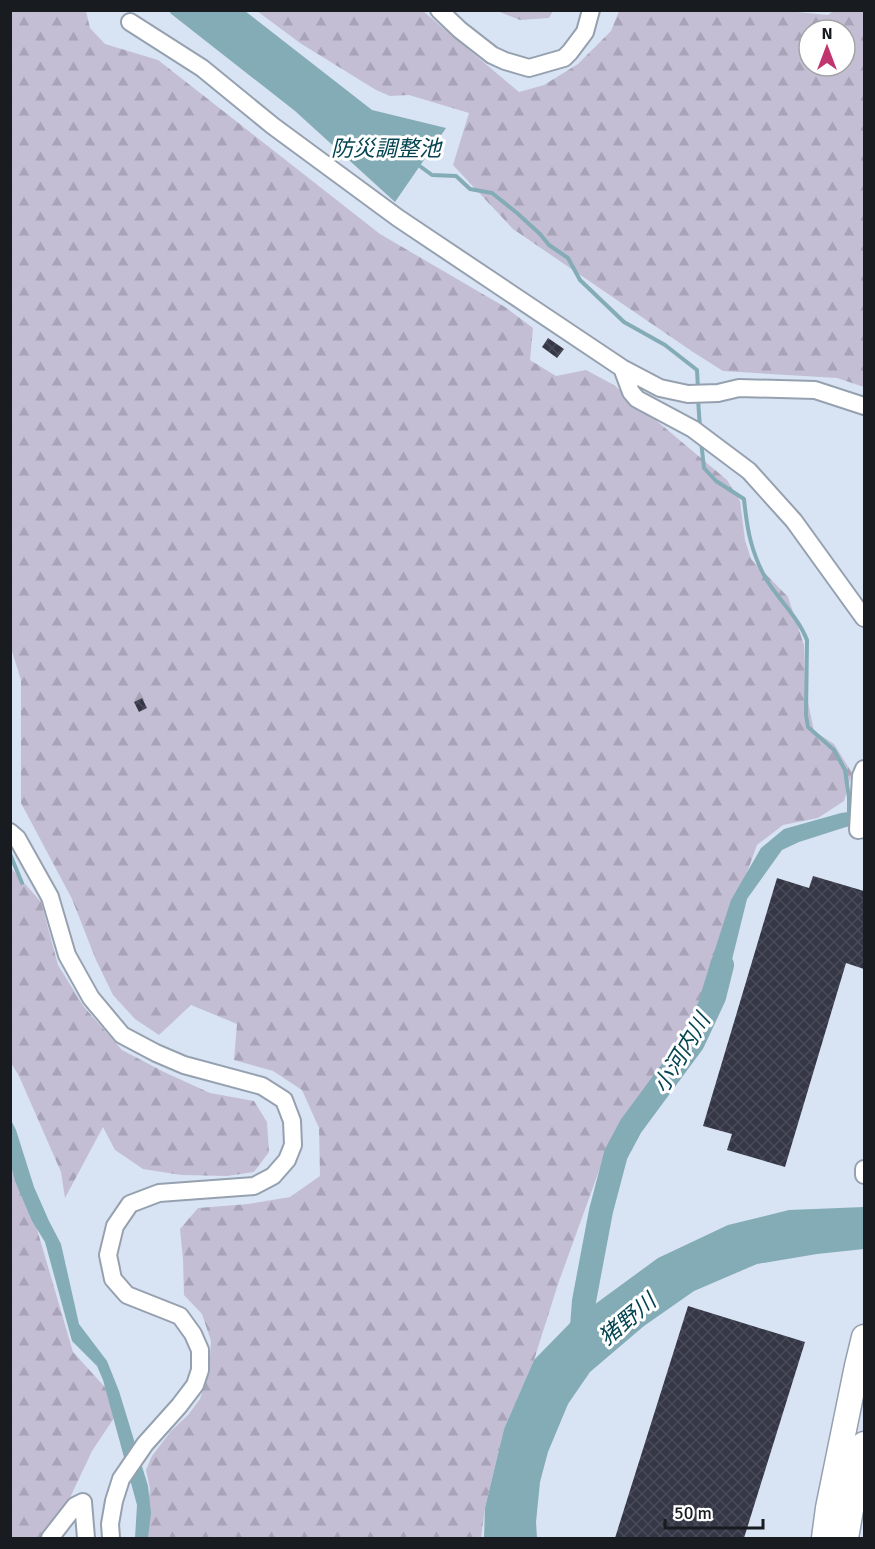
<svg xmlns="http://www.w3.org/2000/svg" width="875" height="1549" font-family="Signika,'Noto Sans JP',sans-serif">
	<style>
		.forest { fill: url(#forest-firs); fill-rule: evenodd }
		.water { fill: #84acb7 }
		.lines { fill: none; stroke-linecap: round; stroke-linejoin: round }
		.stream { stroke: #84acb7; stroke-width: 4 }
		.river { stroke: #84acb7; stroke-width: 24 }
		.building { fill: url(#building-cross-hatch) }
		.minor-casing { stroke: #96a1b0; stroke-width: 20 }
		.highway-casing { stroke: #96a1b0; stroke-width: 27 }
		.minor { stroke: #fff; stroke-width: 16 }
		.highway { stroke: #fff; stroke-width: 24 }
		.labels { text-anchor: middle; stroke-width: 6; stroke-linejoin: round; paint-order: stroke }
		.water-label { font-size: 22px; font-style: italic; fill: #044451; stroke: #fff }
	</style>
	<defs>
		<pattern id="forest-firs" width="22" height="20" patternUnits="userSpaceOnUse" patternTransform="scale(1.5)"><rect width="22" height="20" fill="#c4bed4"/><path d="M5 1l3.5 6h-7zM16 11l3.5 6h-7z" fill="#a8a3b6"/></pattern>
		<pattern id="building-cross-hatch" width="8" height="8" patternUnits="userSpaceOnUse" patternTransform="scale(1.5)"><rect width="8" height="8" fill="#353746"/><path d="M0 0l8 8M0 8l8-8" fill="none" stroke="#494b58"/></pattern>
	</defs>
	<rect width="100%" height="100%" fill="#d8e4f3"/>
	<!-- forest -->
	<path class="forest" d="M10 11H86L90 28 105 44 158 60 380 234 505 307 533 328 530 360 556 376 586 370 614 385 727 480 740 501 745 540 751 559 788 597 804 645 805 688 814 731 834 744 852 773 844 801 818 818 783 825 757 845 730 919 706 997 667 1062 638 1097 608 1146 558 1284 534 1360 504 1429 485 1508 481 1538H143L150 1489 146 1470 152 1456 171 1431 188 1415 200 1399 209 1370 211 1341 202 1314 184 1295 183 1259 180 1229 198 1208 248 1204 290 1197 320 1176 319 1128 302 1090 273 1071 234 1060 237 1024 191 1005 159 1035 135 1019 113 995 96 960 72 899 21 803V680L10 645Z
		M497 11 553 10V11L549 18 520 20Z
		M787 11 828 15 833 11H864V387L837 378 723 371 693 352 513 229 453 165 469 113 409 95 390 96 376 90 300 43 257 11H423L519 92 544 85 578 64 611 31 619 11ZM809 30H845V66H809Z
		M10 867 41 902 58 965 84 1007 122 1050 164 1072 210 1093 254 1101 267 1122 269 1152 254 1172 227 1176 181 1175 143 1169 115 1150 103 1127 65 1198 61 1172 19 1076 11 1063Z
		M10 1160 29 1202 73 1352 122 1406 92 1451 68 1502 43 1538H11Z"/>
	<!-- water -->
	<path class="water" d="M171 10 245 11 372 110 446 128 395 202 295 111 170 13Z
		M864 810V824L846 827 799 842 782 850 747 899 723 996 699 999 731 900 761 848 784 829 841 813Z
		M10 1118 16 1130 34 1187 49 1221 61 1244 79 1324 107 1361 119 1391 148 1486 151 1513 148 1538H135L137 1505 103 1380 97 1366 72 1341 45 1242 32 1221 15 1181 11 1165Z
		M864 1207V1249L817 1254 757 1264 694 1291 644 1326 590 1372 568 1404 548 1452 540 1482 536 1522 537 1538H484L485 1508 504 1429 534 1360 572 1321 658 1258 728 1225 789 1210Z"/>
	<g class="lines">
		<!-- stream -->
		<path class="stream" d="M417 164 432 175 456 176 470 189 492 193 517 213 540 234 549 245 568 258 580 280 624 322 665 345 697 370 698 389
			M698 399 700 428
			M701 441 704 468 716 481 744 499C747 529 751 552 766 579 779 600 798 617 807 640L806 715 808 727 834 750 845 770 849 798V816
			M10 854 22 883"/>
		<!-- river -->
		<path class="river" d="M584 1343 582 1327 584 1301 601 1211 616 1154 631 1126 693 1042 714 997 722 965"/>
	</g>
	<!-- building -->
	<path class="building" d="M548 338 564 349 557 358 542 347Z
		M142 698 147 708 139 712 134 702Z
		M813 876 864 891V969L846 963 785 1167 727 1150 732 1134 703 1126 777 878 809 888Z
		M688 1306 805 1342 744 1538H615Z"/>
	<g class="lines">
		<defs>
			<path id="minor" d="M439 10 460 30 492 55 505 61 529 68 564 58 570 52 585 32 591 10
				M130 22 202 68 273 126 398 218 622 368 660 388 688 394 718 393 739 388 815 390 864 406
				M622 368 631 392 637 399 693 429 749 471 794 521 864 618
				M864 769 861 776 858 830 864 829
				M10 832 17 838 50 897 67 955 91 998 122 1035 156 1053 184 1065 262 1086 284 1100 292 1121 293 1145 287 1160 273 1176 254 1186 159 1193 130 1204 115 1226 108 1255 113 1279 127 1295 180 1316 193 1334 200 1350V1370L195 1385 179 1406 145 1444 121 1479 114 1501 110 1524 111 1538
				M864 1169V1175
				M50 1538 75 1506 83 1502 86 1538"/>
			<path id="highway" d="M824 1538 828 1508 857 1366 864 1337
				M846 1538 850 1515 864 1444"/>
		</defs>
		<!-- minor casing -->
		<use href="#minor" class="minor-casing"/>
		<!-- highway casing -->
		<use href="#highway" class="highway-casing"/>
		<!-- minor -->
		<use href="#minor" class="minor"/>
		<!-- highway -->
		<use href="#highway" class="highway"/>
	</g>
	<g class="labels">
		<!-- water labels -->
		<g class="water-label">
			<text x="386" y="156">防災調整池</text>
			<text transform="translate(681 1053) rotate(-59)" y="8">小河内川</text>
			<text transform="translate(627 1319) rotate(-40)" y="8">猪野川</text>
		</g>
	</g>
	<!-- border -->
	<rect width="875" height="1549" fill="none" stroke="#181c21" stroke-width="24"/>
	<!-- north arrow -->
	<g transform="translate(827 48)"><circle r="28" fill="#ffffff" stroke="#a3a4a6" stroke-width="1.5"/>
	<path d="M0-4.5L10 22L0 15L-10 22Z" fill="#c0356e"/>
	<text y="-9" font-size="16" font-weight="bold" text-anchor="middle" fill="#181c21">N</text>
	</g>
	<!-- scale -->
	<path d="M665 1519v9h98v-9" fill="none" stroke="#181c21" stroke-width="3"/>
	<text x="674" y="1519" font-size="18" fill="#181c21" stroke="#ffffff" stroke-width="4.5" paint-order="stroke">50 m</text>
</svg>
